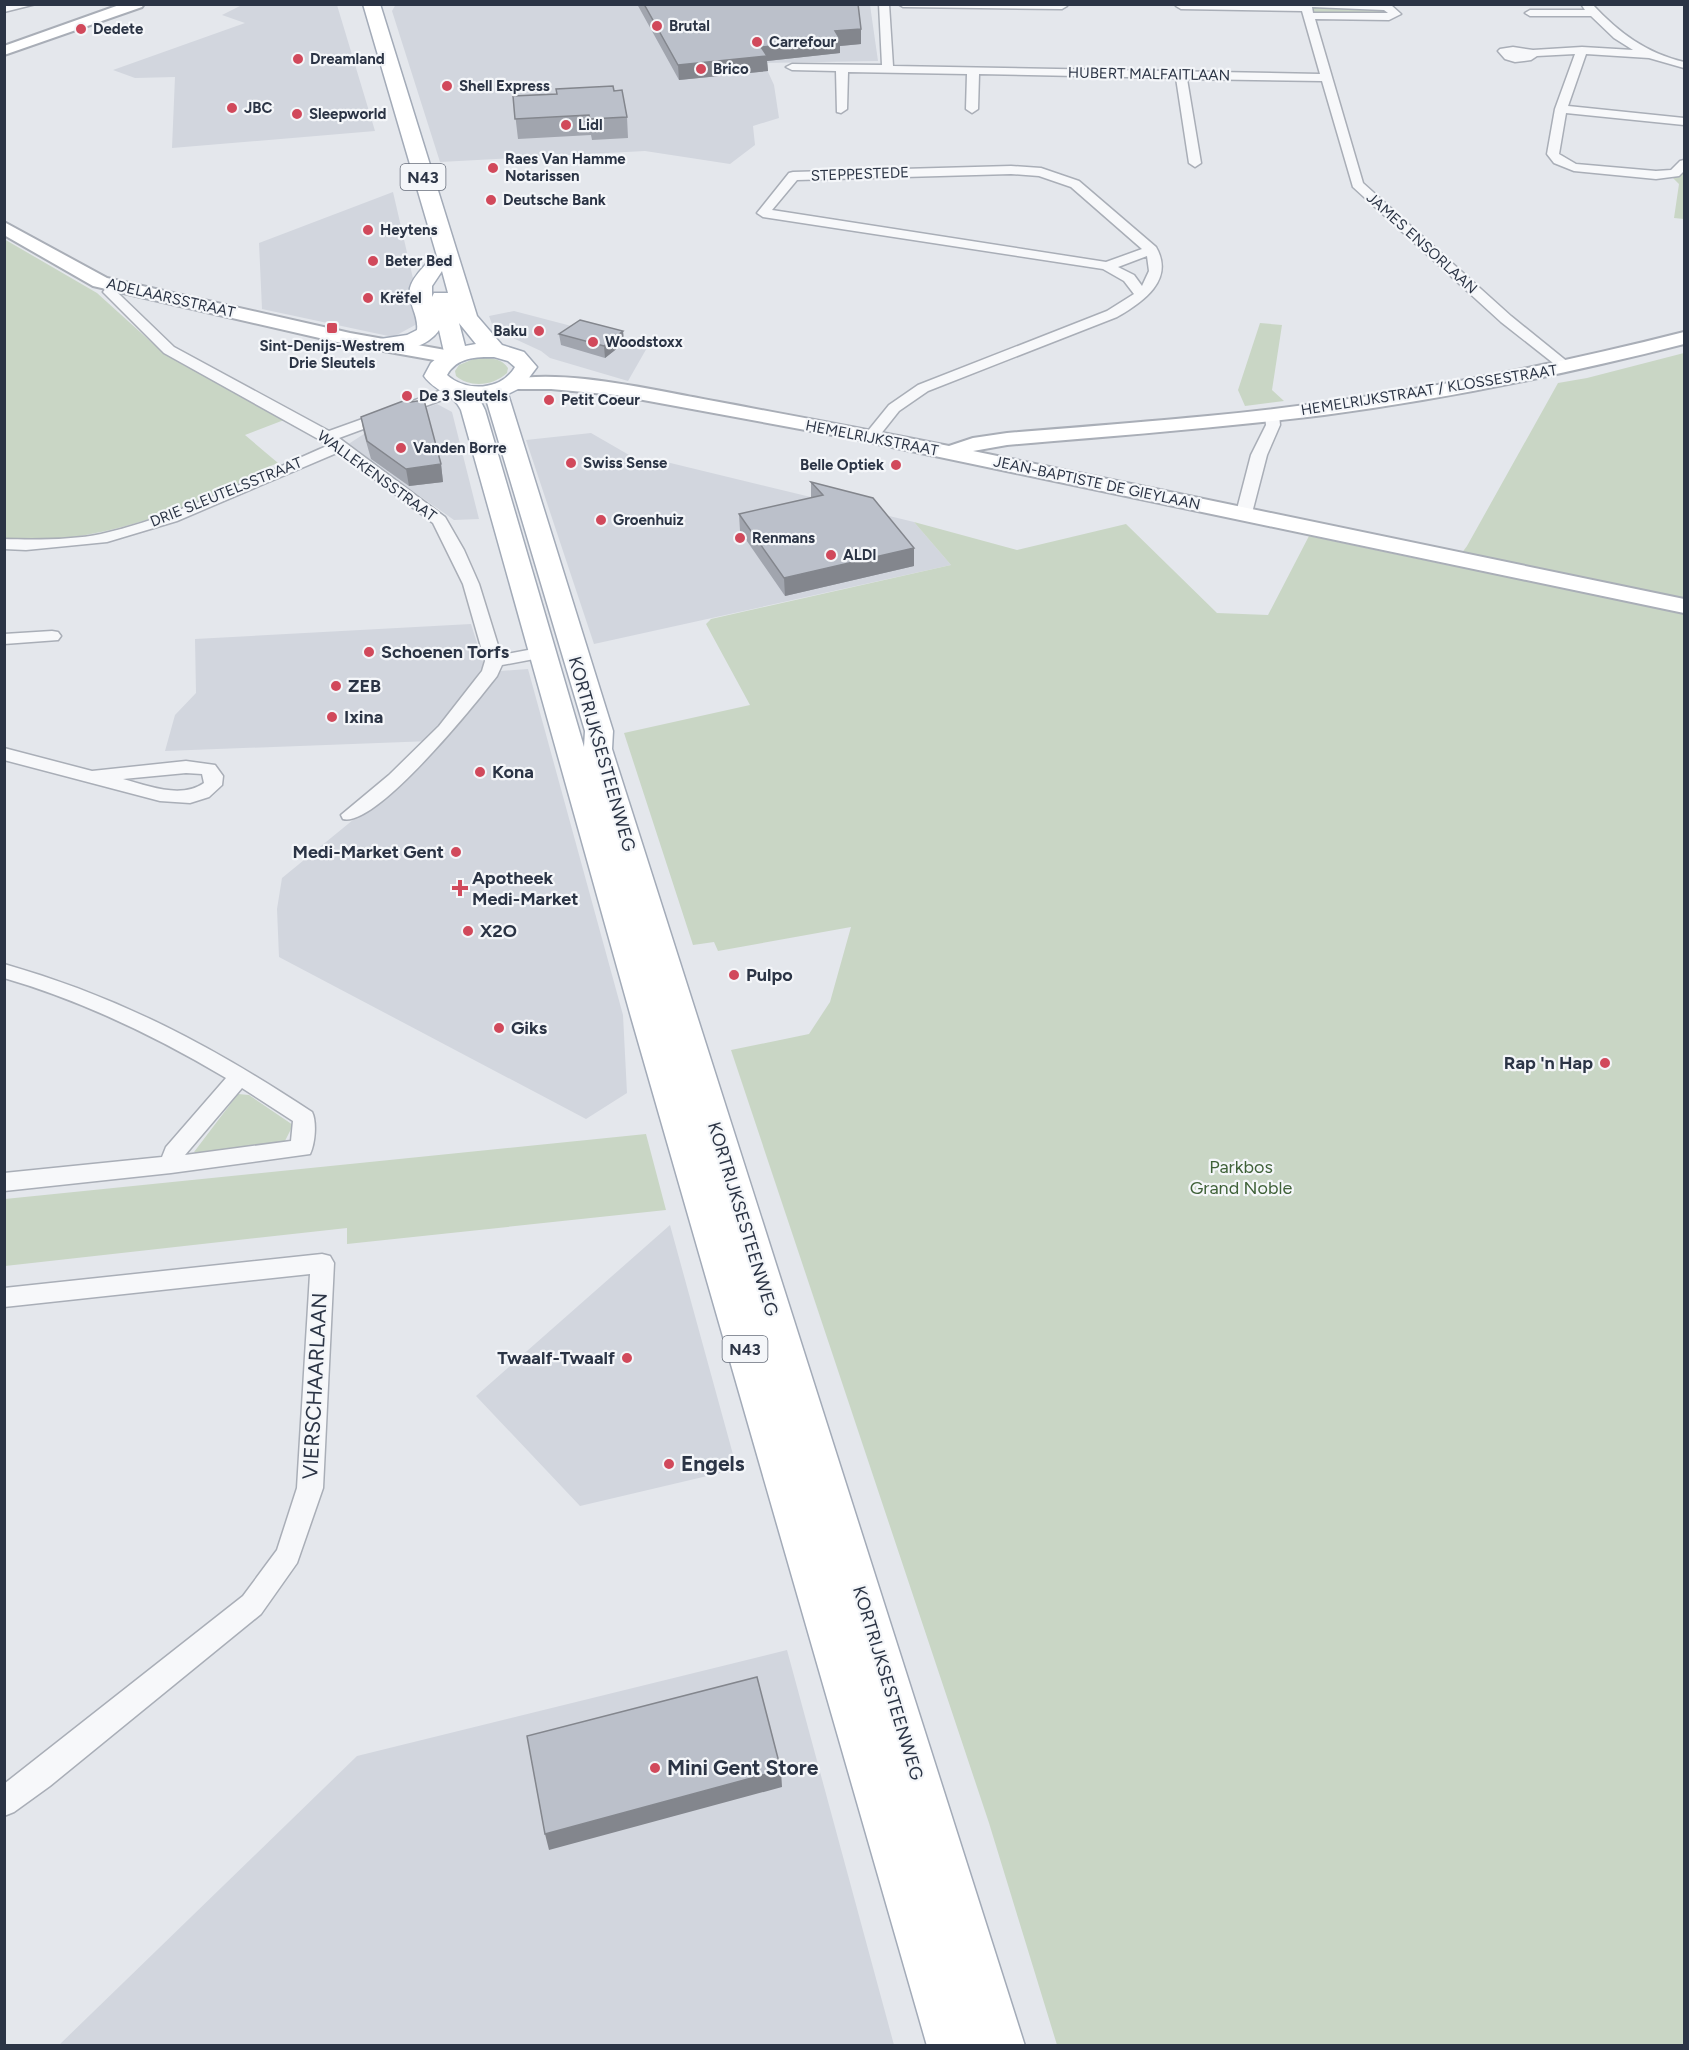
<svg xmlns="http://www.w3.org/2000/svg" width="1689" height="2050" font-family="Figtree,sans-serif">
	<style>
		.built { fill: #d2d6de }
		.green { fill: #c9d6c5 }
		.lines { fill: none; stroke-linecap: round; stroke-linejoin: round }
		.street-casing { stroke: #a9aeb7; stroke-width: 3 }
		.secondary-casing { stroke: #a9aeb7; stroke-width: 4 }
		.primary-casing { stroke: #a3abb8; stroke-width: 3 }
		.street { fill: #f7f8fa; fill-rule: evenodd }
		.secondary { fill: #fff; fill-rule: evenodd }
		.primary { fill: #fff; fill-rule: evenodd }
		.wall { fill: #a1a5ae }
		.shaded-wall { fill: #83868d }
		.building { fill: #bbc0ca; stroke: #83868d; stroke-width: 1.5 }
		.poi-dot { fill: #d1495b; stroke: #f4f6f9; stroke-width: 2 }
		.labels { text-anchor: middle; stroke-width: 4.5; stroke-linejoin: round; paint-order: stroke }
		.far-poi-label { font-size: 15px; font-weight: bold; fill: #2b3445; stroke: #f4f6f9; text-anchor: start }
		.far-street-label { font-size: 15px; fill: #2b3445; stroke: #f4f6f9 }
		.shield { fill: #f4f6f9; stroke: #676e7b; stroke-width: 1.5 }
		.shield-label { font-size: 16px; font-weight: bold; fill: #2b3445 }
		.poi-label { font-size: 18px; font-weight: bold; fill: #2b3445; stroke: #f4f6f9; text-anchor: start }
		.street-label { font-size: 18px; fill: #2b3445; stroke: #f4f6f9 }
		.park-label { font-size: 18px; fill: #3f6138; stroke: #f4f6f9 }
		.near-street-label { font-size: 21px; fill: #2b3445; stroke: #f4f6f9 }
		.near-poi-label { font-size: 21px; font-weight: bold; fill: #2b3445; stroke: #f4f6f9; text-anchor: start }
	</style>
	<rect width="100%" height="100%" fill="#e4e7ec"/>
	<!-- built -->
	<path class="built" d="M396 4 870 5 878 61 764 63 774 85 779 118 753 126 755 145 730 164 645 151 440 162 392 11Z
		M242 5H337L375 131 172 148 175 77 135 78 113 70 245 23 222 15Z
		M393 192 418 300 417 324 393 337 262 309 259 243Z
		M514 311 648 346 628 381 550 358 541 351 502 333 492 324 489 316Z
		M437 404 452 412 479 519 454 520 347 445 373 428Z
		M591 433 643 463 654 459 914 522 951 565 594 644 526 440Z
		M471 624 484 665 431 741 165 751 175 715 196 693 195 639Z
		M528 669 623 1015 627 1093 586 1119 279 957 277 909 282 878 414 770 501 671Z
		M670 1225 737 1469 580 1506 476 1396Z
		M787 1650 894 2045 58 2046 357 1756Z"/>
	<!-- green -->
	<path class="green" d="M1312 8H1378L1384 14H1313Z
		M1684 170V219L1674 218 1679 184 1673 178Z
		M4 239 97 293 160 350 185 366 232 389 284 420 245 435 278 463 268 467 272 471C183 508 104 545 5 540Z
		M1260 323 1282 325 1272 390 1284 401 1245 406 1238 390Z
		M1684 353V2045H1057L989 1823 731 1050 809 1034 830 1002 851 927 718 951 714 942 693 945 624 733 750 705 706 624 711 619 951 565 914 522 1017 550 1126 524 1217 613 1268 615 1309 536 1452 566 1467 546 1558 383 1587 378Z
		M476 358C488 358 501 357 508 368L507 373C493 386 470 388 456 376L455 371 459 365Z
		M238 1094 249 1095 293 1125 285 1141 273 1146 203 1154 194 1152Z
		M646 1134 666 1210 347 1244V1228L5 1266V1199Z"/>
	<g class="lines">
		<defs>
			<path id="street" d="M11 4H36L4 12V6Z
				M879 4H889L893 66 1320 74 1302 11 1181 9 1176 6 1391 5 1401 14 1389 20 1315 19 1363 183 1511 316 1574 367 1567 371 1562 370 1501 322 1353 187 1322 81 1187 79 1201 163 1195 167 1189 163 1176 78 979 74 978 109 972 113 966 109 967 74 848 72 847 109 841 113 837 112 836 71 792 70 786 67 792 64 882 65ZM1312 7 1384 10 1388 13H1313Z
				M898 4H1066L1067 6 1062 9 903 7Z
				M1581 4H1592C1619 33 1646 53 1684 62V68L1649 58 1586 54 1568 106 1684 118V125L1566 113 1559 154 1576 164 1656 171 1671 170 1680 161 1684 160V171L1679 176 1656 179 1574 171 1554 163 1547 154 1555 109 1575 54 1537 56 1531 60 1515 62 1505 59 1498 51 1500 49 1513 47 1533 50 1582 47 1633 50 1614 38 1591 16H1530L1525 13 1530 10H1585Z
				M1011 166 1041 168 1079 181 1156 247C1175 280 1143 302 1117 317L928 391 899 411 876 440H866L863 437 889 405 918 385 1107 311 1134 294 1124 281 1103 269 763 217 757 213 789 173 793 172ZM1011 174 1039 176 1071 187 1142 249 1106 262 772 210 797 180ZM1147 256 1149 271 1142 286 1134 275 1118 267Z
				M115 282 122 286 117 292 120 295 174 347 329 431 432 394 451 385 458 389 442 400 339 438 445 517 464 550 479 584 501 655 544 647 550 648 553 652 550 656 502 665 497 676C476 703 376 828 343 819L341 815 389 775 439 726 482 671 485 661 463 584 433 523 339 452 177 521 107 542 26 550 4 549V539C34 540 73 540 101 534 180 516 255 477 329 445L164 353 103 292 110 283Z
				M1272 411 1279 415 1280 425 1267 455 1252 513 1244 518 1238 516 1236 513 1251 455 1266 425 1265 415Z
				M52 631 58 632 61 636 58 640 4 644V634Z
				M4 748 92 771 186 761 215 765 223 776 222 785 209 797 190 803 160 801 4 760ZM186 773 202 774 204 783C181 799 149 786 123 779Z
				M4 964C120 997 212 1046 312 1112 317 1122 315 1144 310 1154L171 1173 4 1191V1173L162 1157 166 1147 226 1078C155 1036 83 1001 4 978ZM242 1088 293 1121 291 1141 185 1155Z
				M322 1254 330 1256 334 1263 323 1488 297 1563 261 1614 50 1786 14 1812 4 1816V1784L243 1596 277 1550 297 1488 310 1274 4 1307V1288Z"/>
			<path id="secondary" d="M122 4H144L142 7 4 55V46Z
				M4 222 107 278 350 333 451 351 458 353 461 357 458 361 451 363 350 345 93 286 4 235Z
				M1684 332V344C1566 374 1445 399 1324 415 1218 428 1113 436 1007 445L973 451 1684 599V613L849 438 616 395 551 389H504L501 385 504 381C557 368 644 388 698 398 782 414 866 429 949 446L973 438 1007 433C1114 424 1221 417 1328 402 1448 386 1566 362 1684 332Z"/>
			<path id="primary" d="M363 4H380L477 316 502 345 524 352 537 367 522 387 508 394 613 731 612 749 1025 2046H927L631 1017 461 410C454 394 434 391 424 376L431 363 444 352 439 330C428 347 400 354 380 349L377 344 380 339 407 335 417 330C419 315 407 302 410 288 412 279 420 271 426 264L439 263ZM442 271 448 293H434L432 297V286ZM459 323 476 344 465 346ZM494 357 508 361 515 367C501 391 466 392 447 375 457 357 476 357 494 357ZM486 399 585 731 584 747 485 410 480 400Z"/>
		</defs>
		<!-- street casing -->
		<use href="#street" class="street-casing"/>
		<!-- secondary casing -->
		<use href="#secondary" class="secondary-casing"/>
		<!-- primary casing -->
		<use href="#primary" class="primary-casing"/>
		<!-- street -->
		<use href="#street" class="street"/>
		<!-- secondary -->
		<use href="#secondary" class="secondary"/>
		<!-- primary -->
		<use href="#primary" class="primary"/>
	</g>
	<!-- wall -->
	<path class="wall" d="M637 4H858L861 44 840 46V53L767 61 768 71 679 80Z
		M614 91 627 117 628 138 592 140 591 135 518 139 513 96Z
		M623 331 624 343 605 358 561 345 559 334Z
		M411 398 412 401 441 464 443 482 409 486 371 459 364 434 361 417Z
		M811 482 914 548V566L785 596 740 531 739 514 811 498Z"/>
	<!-- shaded-wall -->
	<path class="shaded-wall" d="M861 29V44L840 46V53L767 61 768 71 679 80 678 65 835 31Z
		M623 331 624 343 605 358 604 346Z
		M441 464 443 482 409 486 406 469Z
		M914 548V566L785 596 784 578Z
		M781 1770 782 1787 549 1850 545 1834Z"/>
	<!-- building -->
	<path class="building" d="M644 4H858L861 29 835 31 840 39 761 47 767 56 678 65Z
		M613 86 614 91 622 90 627 117 590 119 589 115 515 119 513 96 557 94 556 89Z
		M580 320 623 331 604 346 559 334Z
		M411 398 410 402 424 400 441 464 406 469 367 441 361 417Z
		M811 482 873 498 914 548 784 578 739 514 823 495Z
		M757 1677 781 1770 545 1834 527 1736Z"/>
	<!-- markers -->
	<g class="poi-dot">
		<circle cx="657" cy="26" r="6"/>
		<circle cx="81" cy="29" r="6"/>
		<circle cx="757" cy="42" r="6"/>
		<circle cx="298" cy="59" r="6"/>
		<circle cx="701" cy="69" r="6"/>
		<circle cx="447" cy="86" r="6"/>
		<circle cx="232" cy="108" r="6"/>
		<circle cx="297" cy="114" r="6"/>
		<circle cx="566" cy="125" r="6"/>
		<circle cx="493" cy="168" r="6"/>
		<circle cx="491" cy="200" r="6"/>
		<circle cx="368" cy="230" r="6"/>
		<circle cx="373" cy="261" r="6"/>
		<circle cx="368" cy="298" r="6"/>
		<rect x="326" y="322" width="12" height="12" rx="3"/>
		<circle cx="539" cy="331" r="6"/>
		<circle cx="593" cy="342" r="6"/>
		<circle cx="407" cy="396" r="6"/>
		<circle cx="549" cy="400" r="6"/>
		<circle cx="401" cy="448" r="6"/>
		<circle cx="571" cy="463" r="6"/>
		<circle cx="896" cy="465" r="6"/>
		<circle cx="601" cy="520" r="6"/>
		<circle cx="740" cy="538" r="6"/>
		<circle cx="831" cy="555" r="6"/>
		<circle cx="369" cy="652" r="6"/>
		<circle cx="336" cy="686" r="6"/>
		<circle cx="332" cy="717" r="6"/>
		<circle cx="480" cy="772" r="6"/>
		<circle cx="456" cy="852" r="6"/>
		<path d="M457 879h6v6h6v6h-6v6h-6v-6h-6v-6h6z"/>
		<circle cx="468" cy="931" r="6"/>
		<circle cx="734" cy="975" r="6"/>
		<circle cx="499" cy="1028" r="6"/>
		<circle cx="1605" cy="1063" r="6"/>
		<circle cx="627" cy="1358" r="6"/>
		<circle cx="669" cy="1464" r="6"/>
		<circle cx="655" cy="1768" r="6"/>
	</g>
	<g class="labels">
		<!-- far-poi labels -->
		<g class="far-poi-label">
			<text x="669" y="31">Brutal</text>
			<text x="93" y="34">Dedete</text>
			<text x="769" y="47">Carrefour</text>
			<text x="310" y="64">Dreamland</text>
			<text x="713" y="74">Brico</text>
			<text x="459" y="91">Shell Express</text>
			<text x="244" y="113">JBC</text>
			<text x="309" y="119">Sleepworld</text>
			<text x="578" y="130">Lidl</text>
			<text x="505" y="164">Raes Van Hamme<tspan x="505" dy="17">Notarissen</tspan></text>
			<text x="503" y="205">Deutsche Bank</text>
			<text x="380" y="235">Heytens</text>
			<text x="385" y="266">Beter Bed</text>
			<text x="380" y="303">Krëfel</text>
			<text x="527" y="336" text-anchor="end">Baku</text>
			<text x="605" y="347">Woodstoxx</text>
			<text x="332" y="351" text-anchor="middle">Sint-Denijs-Westrem<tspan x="332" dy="17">Drie Sleutels</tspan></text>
			<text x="419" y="401">De 3 Sleutels</text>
			<text x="561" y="405">Petit Coeur</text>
			<text x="413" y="453">Vanden Borre</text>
			<text x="583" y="468">Swiss Sense</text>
			<text x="884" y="470" text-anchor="end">Belle Optiek</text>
			<text x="613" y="525">Groenhuiz</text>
			<text x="752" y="543">Renmans</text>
			<text x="843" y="560">ALDI</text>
		</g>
		<!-- far-street labels -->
		<g class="far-street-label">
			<text transform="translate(1149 74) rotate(1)" y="5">HUBERT MALFAITLAAN</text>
			<text transform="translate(860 174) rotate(-2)" y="5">STEPPESTEDE</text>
			<text transform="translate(1422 243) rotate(42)" y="5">JAMES ENSORLAAN</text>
			<text transform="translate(171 298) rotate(13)" y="5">ADELAARSSTRAAT</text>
			<text transform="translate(1429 390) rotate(-9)" y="5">HEMELRIJKSTRAAT / KLOSSESTRAAT</text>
			<text transform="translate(872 438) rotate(11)" y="5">HEMELRIJKSTRAAT</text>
			<text transform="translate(377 476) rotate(36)" y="5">WALLEKENSSTRAAT</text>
			<text transform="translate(1097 483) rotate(12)" y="5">JEAN-BAPTISTE DE GIEYLAAN</text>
			<text transform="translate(226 492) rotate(-22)" y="5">DRIE SLEUTELSSTRAAT</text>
		</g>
		<!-- shield labels -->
		<g class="shield">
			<rect x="400.5" y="164" width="45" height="26" rx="4.5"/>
			<rect x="722.5" y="1336" width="45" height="26" rx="4.5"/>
		</g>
		<g class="shield-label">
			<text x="423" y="183">N43</text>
			<text x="745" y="1355">N43</text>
		</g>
		<!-- poi labels -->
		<g class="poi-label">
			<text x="381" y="658">Schoenen Torfs</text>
			<text x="348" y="692">ZEB</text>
			<text x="344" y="723">Ixina</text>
			<text x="492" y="778">Kona</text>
			<text x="444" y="858" text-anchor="end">Medi-Market Gent</text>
			<text x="472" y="884">Apotheek<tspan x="472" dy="21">Medi-Market</tspan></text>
			<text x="480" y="937">X2O</text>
			<text x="746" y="981">Pulpo</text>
			<text x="511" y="1034">Giks</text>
			<text x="1593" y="1069" text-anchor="end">Rap 'n Hap</text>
			<text x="615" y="1364" text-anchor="end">Twaalf-Twaalf</text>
		</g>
		<!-- street labels -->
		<g class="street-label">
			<text transform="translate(602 754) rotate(74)" y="6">KORTRIJKSESTEENWEG</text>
			<text transform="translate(743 1219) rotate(73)" y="6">KORTRIJKSESTEENWEG</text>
			<text transform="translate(888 1683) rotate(73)" y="6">KORTRIJKSESTEENWEG</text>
		</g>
		<!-- park labels -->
		<g class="park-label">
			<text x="1241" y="1173">Parkbos<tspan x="1241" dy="21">Grand Noble</tspan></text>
		</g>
		<!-- near-street labels -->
		<g class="near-street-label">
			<text transform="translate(315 1386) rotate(-87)" y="7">VIERSCHAARLAAN</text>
		</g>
		<!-- near-poi labels -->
		<g class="near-poi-label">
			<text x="681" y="1471">Engels</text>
			<text x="667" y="1775">Mini Gent Store</text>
		</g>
	</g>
	<!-- border -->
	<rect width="1689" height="2050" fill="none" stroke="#2b3445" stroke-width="12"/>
</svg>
